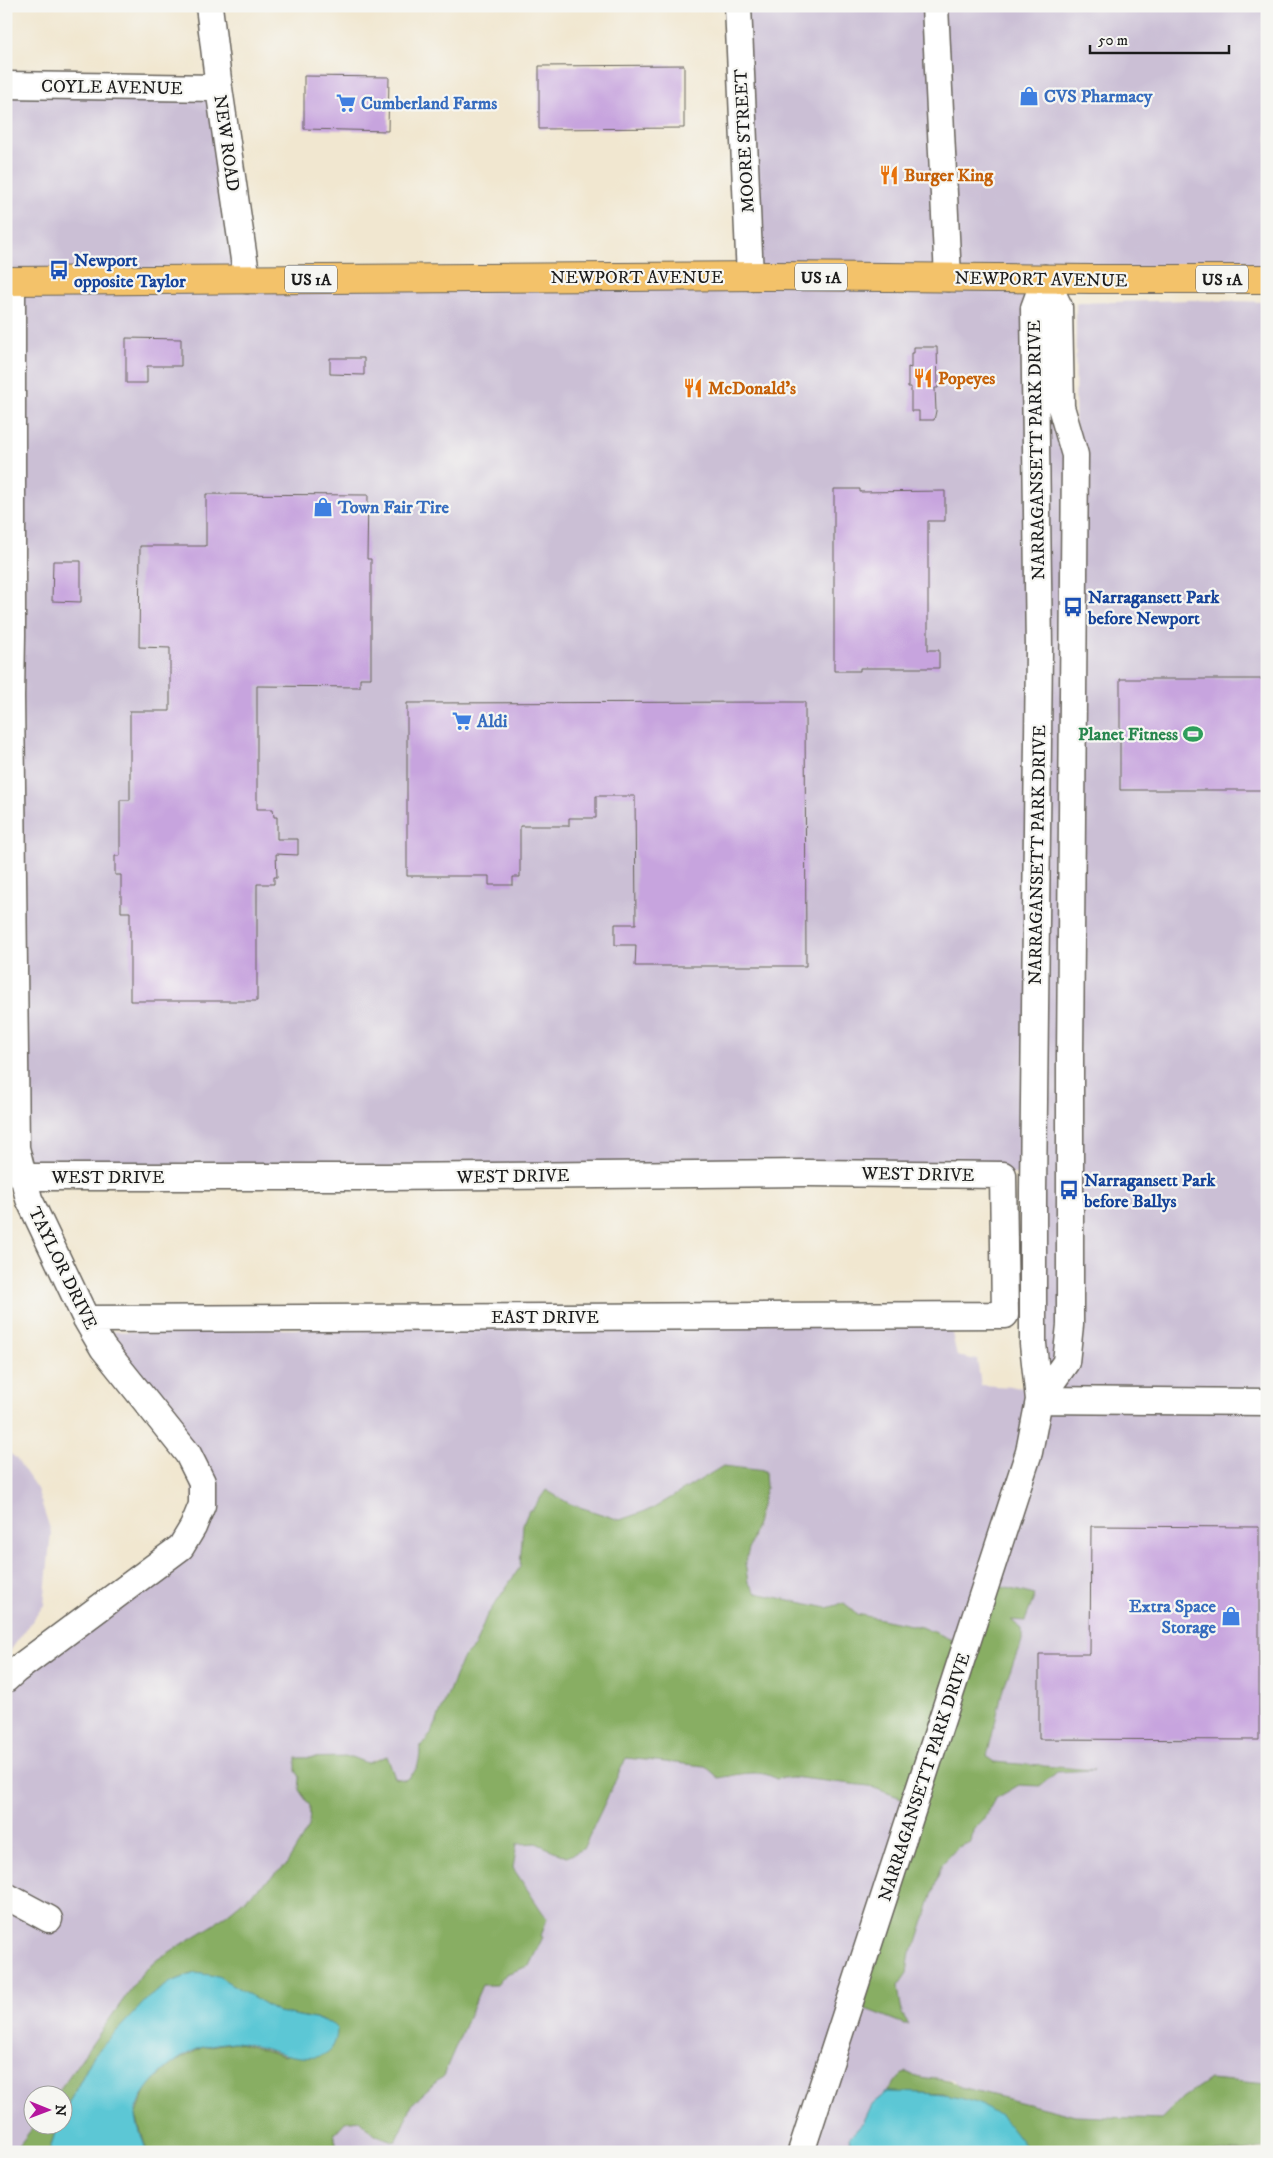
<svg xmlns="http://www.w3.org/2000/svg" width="1273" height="2158" font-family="'IM FELL DW Pica',serif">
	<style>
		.industrial { fill: #cbbfd5 }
		.forest { fill: #88ae63; stroke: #526540 }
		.water { fill: #5bc7d5; stroke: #3c7278 }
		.building { fill: #c7a4de }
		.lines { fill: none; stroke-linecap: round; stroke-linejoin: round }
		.minor-casing { stroke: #67635b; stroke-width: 29 }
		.major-casing { stroke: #67635b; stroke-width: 30 }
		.minor { stroke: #fff; stroke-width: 26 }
		.major { stroke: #f3c26a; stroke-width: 28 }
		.labels { text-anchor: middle; stroke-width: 4.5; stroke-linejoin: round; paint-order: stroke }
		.shield { fill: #f6f6f2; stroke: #5d5d5c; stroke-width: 1 }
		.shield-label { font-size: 16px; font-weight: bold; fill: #1c1c1c }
		.street-label { font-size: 18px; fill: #1c1c1c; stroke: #f6f6f2 }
		.shop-label { font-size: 18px; font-weight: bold; fill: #366cbe; stroke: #f6f6f2; text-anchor: start }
		.food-label { font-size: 18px; font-weight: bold; fill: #c56008; stroke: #f6f6f2; text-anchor: start }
		.transit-label { font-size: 18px; font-weight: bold; fill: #164399; stroke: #f6f6f2; text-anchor: start }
		.leisure-label { font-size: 18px; font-weight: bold; fill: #27864d; stroke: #f6f6f2; text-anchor: end }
	</style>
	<rect width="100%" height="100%" fill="#f6f6f2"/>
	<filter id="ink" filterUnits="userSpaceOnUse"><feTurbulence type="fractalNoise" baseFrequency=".02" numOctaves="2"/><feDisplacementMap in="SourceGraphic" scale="10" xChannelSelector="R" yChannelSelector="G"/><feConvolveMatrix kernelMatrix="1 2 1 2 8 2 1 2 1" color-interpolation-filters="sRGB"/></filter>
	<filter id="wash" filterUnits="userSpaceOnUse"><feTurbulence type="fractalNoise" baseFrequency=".0096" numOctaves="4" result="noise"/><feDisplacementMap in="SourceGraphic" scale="20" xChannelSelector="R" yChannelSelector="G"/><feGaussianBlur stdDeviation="1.12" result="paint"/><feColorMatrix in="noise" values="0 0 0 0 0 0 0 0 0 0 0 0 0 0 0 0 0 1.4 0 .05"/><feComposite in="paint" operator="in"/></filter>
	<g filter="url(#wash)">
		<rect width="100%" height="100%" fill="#f1e7d0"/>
		<!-- industrial -->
		<path class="industrial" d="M734 6H1267V280L1059 281 1075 452 1076 303 1192 300 1267 302V2084L1210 2079 1182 2098 1162 2119 1075 2116 961 2087 953 2080 900 2076 887 2092 872 2104 864 2121 849 2137 852 2152H338L334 2134 345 2122 359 2120 374 2134 395 2142 413 2103 443 2076 482 1985H497L506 1974 529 1966 547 1919 513 1868 517 1844 536 1843 567 1857 583 1849 626 1758 705 1766 719 1778 753 1773H768L776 1779 791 1777 869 1786 909 1801 845 2001 904 2024H909L902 2014 898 1986 907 1973 910 1952 917 1943 942 1864 983 1820 995 1799 1019 1785 1040 1786 1057 1772 1089 1769 994 1762 987 1757 1003 1689 1022 1641 1010 1620 1032 1606 962 1644 921 1627 856 1614 844 1603 827 1608 756 1593 748 1582 745 1563 761 1509 723 1466 654 1508 620 1520 570 1504 546 1490 523 1524 520 1567 486 1617 475 1646 462 1659 432 1733 420 1747V1761L413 1775 405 1780 395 1778 377 1758 367 1763 351 1757 300 1777 299 1790 310 1806 309 1827 286 1865 215 1924 188 1942 83 2057 55 2095 32 2096 34 2126 14 2152H6V1451L16 1458 37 1489 51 1532 44 1605 7 1655 19 1668 121 1594 194 1513 191 1473 91 1332 949 1319 957 1356 977 1360 981 1385 1028 1388 1027 1174 819 1173 16 1178 6 689V88L207 87 240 277 737 279Z"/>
		<!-- forest -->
		<path class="forest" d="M723 1466 765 1471 766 1488 745 1563 748 1582 756 1593 827 1608 844 1603 856 1614 921 1627 962 1644 990 1584 1035 1595 1025 1621 1011 1620 1022 1629V1641L1003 1689 987 1757 994 1762 1094 1770 1057 1772 1040 1786 1019 1785 995 1799 983 1820 973 1830 971 1842 958 1847 942 1864 917 1943 910 1952 907 1973 898 1986 902 2014 909 2024H904L845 2001 909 1801 869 1786 791 1777 776 1779C760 1768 737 1775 719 1778L705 1766 626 1758 583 1849 567 1857 536 1843 517 1844 513 1868 547 1919 541 1936 543 1937 529 1966 506 1974 497 1985H482L443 2076 413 2103 395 2142 374 2134 359 2120 345 2122 334 2134 338 2152H147L136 2116 147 2087 173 2063 203 2047 235 2042 285 2056 330 2022 278 2012 218 1977 195 1973 171 1982 94 2055 63 2114 62 2096H55L143 1972 158 1959 215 1924 286 1865 309 1827 310 1806 299 1790 300 1777 296 1771V1758L351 1757 367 1763 387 1756 395 1778 405 1780C418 1772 420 1761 420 1747L432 1733 462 1659 475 1646 486 1617 520 1567 523 1524 529 1510H532L546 1490 570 1504 620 1520 654 1508Z
			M906 2072C924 2082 945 2075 961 2087L1075 2116 1161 2119 1182 2098 1210 2079 1267 2084V2148L1245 2152H1030L943 2094 887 2092 900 2076Z
			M34 2126H57L49 2152H14Z"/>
		<!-- water -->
		<path class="water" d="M195 1973 218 1976 278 2012 330 2022 337 2029C336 2085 258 2041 233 2042 224 2043 212 2044 203 2047 177 2055 139 2087 136 2115 136 2123 144 2143 147 2152H49L57 2126H62L63 2114 94 2055 149 1997 171 1982Z
			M887 2092C925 2093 968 2092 1000 2116 1011 2126 1020 2141 1030 2152H852L849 2137 864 2121 872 2104Z"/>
		<g id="blocks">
			<!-- building -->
			<path class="building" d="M684 65V128L539 129V66Z
				M304 76 389 77 388 131 304 129Z
				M126 338 181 339V366H147V383H126Z
				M914 347H937L938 388H935L936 411 934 420H919V411H911V387H908V367L911 368V353H914Z
				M330 358H364V375L330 374Z
				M834 489H860V492L945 491V521H928V650H939V668H860V671H834Z
				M206 494 368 495 367 559H371V678H360V687L257 686V809H273L274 817H277V839H298V855L276 854 277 877H274V884H257V1001H130V912H121V875H115V856H120V800H130V711H170V648L139 647 140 546H206Z
				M53 561H81V602L52 601Z
				M1120 679H1267V790H1120Z
				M786 702H805L806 966H635L636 945H615V924H636L635 796H596V818H569V826H520V877H513V885H489V876H407V703Z
				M1091 1526 1259 1527V1740L1039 1739V1654H1090Z"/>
		</g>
	</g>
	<g filter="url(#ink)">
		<use href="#blocks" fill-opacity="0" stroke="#67635b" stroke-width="1"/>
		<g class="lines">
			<defs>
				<path id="minor" d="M209 6 219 88 247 280
					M738 6 750 277
					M935 6 948 278
					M6 85 219 88
					M22 1177H385L807 1173 1003 1175 1005 1315 86 1319
					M1039 1400 1066 1362 1070 1325V1058L1075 455 1061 407 1059 307 1045 278
					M1039 1400 1267 1402
					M6 1679 16 1670 181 1547 193 1527 202 1505V1482L188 1454 103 1348 86 1319 29 1199 16 1148 11 696 12 635V281
					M6 1896 49 1919
					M801 2152 1029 1452 1039 1400 1033 1344V1192L1039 648 1034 308 1045 278"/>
				<path id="major" d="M6 281 775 276 1092 279H1267"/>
			</defs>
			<!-- minor casing -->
			<use href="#minor" class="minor-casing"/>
			<!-- major casing -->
			<use href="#major" class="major-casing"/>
			<!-- minor -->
			<use href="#minor" class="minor"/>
			<!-- major -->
			<use href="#major" class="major"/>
		</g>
	</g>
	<!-- icons -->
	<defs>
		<symbol id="shop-bare" viewBox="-9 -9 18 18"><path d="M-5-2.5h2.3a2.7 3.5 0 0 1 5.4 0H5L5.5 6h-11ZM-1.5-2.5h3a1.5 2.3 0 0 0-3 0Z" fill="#3f7fe0" stroke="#f6f6f2" stroke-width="2.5" paint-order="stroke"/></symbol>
		<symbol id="supermarket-bare" viewBox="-9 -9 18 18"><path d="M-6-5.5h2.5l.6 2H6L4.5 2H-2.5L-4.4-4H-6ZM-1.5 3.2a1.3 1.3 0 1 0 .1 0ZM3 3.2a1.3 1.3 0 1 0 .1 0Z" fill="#3f7fe0" stroke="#f6f6f2" stroke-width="2.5" paint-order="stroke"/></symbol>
		<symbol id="restaurant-bare" viewBox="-9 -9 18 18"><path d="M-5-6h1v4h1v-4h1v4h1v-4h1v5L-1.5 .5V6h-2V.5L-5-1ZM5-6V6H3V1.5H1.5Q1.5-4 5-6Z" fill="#e8710a" stroke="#f6f6f2" stroke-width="2.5" paint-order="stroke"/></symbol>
		<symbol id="bus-bare" viewBox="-9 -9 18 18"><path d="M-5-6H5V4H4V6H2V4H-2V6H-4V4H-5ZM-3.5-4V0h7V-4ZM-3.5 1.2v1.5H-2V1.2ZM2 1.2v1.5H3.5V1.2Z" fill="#1a4fb4" stroke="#f6f6f2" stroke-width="2.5" paint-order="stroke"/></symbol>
		<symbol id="stadium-bare" viewBox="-9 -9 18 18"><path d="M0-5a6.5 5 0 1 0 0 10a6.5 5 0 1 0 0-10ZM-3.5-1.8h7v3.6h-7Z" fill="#2e9e5b" stroke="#f6f6f2" stroke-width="2.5" paint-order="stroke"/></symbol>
	</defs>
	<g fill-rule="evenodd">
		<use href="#shop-bare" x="1015" y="82" width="28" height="28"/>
		<use href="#supermarket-bare" x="332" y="89" width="28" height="28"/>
		<use href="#restaurant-bare" x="875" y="161" width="28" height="28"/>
		<use href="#bus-bare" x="45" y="256" width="28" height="28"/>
		<use href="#restaurant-bare" x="909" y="364" width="28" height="28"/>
		<use href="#restaurant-bare" x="679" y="374" width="28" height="28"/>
		<use href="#shop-bare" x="309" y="493" width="28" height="28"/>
		<use href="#bus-bare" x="1059" y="593" width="28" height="28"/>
		<use href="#supermarket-bare" x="448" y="707" width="28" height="28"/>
		<use href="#stadium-bare" x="1179" y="720" width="28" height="28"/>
		<use href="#bus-bare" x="1055" y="1176" width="28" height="28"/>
		<use href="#shop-bare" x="1217" y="1602" width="28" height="28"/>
	</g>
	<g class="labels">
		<!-- shield labels -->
		<g class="shield">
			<rect x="795" y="263.5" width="52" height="27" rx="4"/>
			<rect x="285" y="265.5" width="52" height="27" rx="4"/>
			<rect x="1196" y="265.5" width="52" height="27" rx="4"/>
		</g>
		<g class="shield-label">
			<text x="821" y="283">US 1A</text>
			<text x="311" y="285">US 1A</text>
			<text x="1222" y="285">US 1A</text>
		</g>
		<!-- street labels -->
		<g class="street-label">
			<text transform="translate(112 87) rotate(1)" y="6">COYLE AVENUE</text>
			<text transform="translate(744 141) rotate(-93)" y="6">MOORE STREET</text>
			<text transform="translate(227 143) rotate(82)" y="6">NEW ROAD</text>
			<text x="637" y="283">NEWPORT AVENUE</text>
			<text transform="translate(1041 279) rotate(1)" y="6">NEWPORT AVENUE</text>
			<text transform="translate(1036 450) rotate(-91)" y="6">NARRAGANSETT PARK DRIVE</text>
			<text transform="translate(1037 855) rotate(-89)" y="6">NARRAGANSETT PARK DRIVE</text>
			<text transform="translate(918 1174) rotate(1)" y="6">WEST DRIVE</text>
			<text transform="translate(513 1176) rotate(-1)" y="6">WEST DRIVE</text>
			<text x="108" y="1183">WEST DRIVE</text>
			<text transform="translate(63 1268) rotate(64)" y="6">TAYLOR DRIVE</text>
			<text x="545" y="1323">EAST DRIVE</text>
			<text transform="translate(924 1777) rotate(-72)" y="6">NARRAGANSETT PARK DRIVE</text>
		</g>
		<!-- shop labels -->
		<g class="shop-label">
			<text x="1044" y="102">CVS Pharmacy</text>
			<text x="361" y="109">Cumberland Farms</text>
			<text x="338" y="513">Town Fair Tire</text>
			<text x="477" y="727">Aldi</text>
			<text x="1216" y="1612" text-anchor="end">Extra Space<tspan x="1216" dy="21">Storage</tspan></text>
		</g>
		<!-- food labels -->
		<g class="food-label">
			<text x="904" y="181">Burger King</text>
			<text x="938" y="384">Popeyes</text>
			<text x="708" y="394">McDonald's</text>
		</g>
		<!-- transit labels -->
		<g class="transit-label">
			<text x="74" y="266">Newport<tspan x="74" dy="21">opposite Taylor</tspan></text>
			<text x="1088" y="603">Narragansett Park<tspan x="1088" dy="21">before Newport</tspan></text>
			<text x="1084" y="1186">Narragansett Park<tspan x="1084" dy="21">before Ballys</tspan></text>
		</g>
		<!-- leisure labels -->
		<g class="leisure-label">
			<text x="1178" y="740">Planet Fitness</text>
		</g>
	</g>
	<!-- margin -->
	<rect width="1273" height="2158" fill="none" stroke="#f6f6f2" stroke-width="25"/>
	<!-- north arrow -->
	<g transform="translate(48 2110) rotate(91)"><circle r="24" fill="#f6f6f2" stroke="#9f9f9c"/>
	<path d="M0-4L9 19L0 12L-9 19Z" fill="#b5179e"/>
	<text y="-8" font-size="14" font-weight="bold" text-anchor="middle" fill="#1c1c1c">N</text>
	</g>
	<!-- scale -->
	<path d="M1090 45v8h139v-8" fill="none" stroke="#1c1c1c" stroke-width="2.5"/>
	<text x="1098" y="45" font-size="15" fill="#1c1c1c" stroke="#f6f6f2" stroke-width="4" paint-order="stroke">50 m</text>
</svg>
